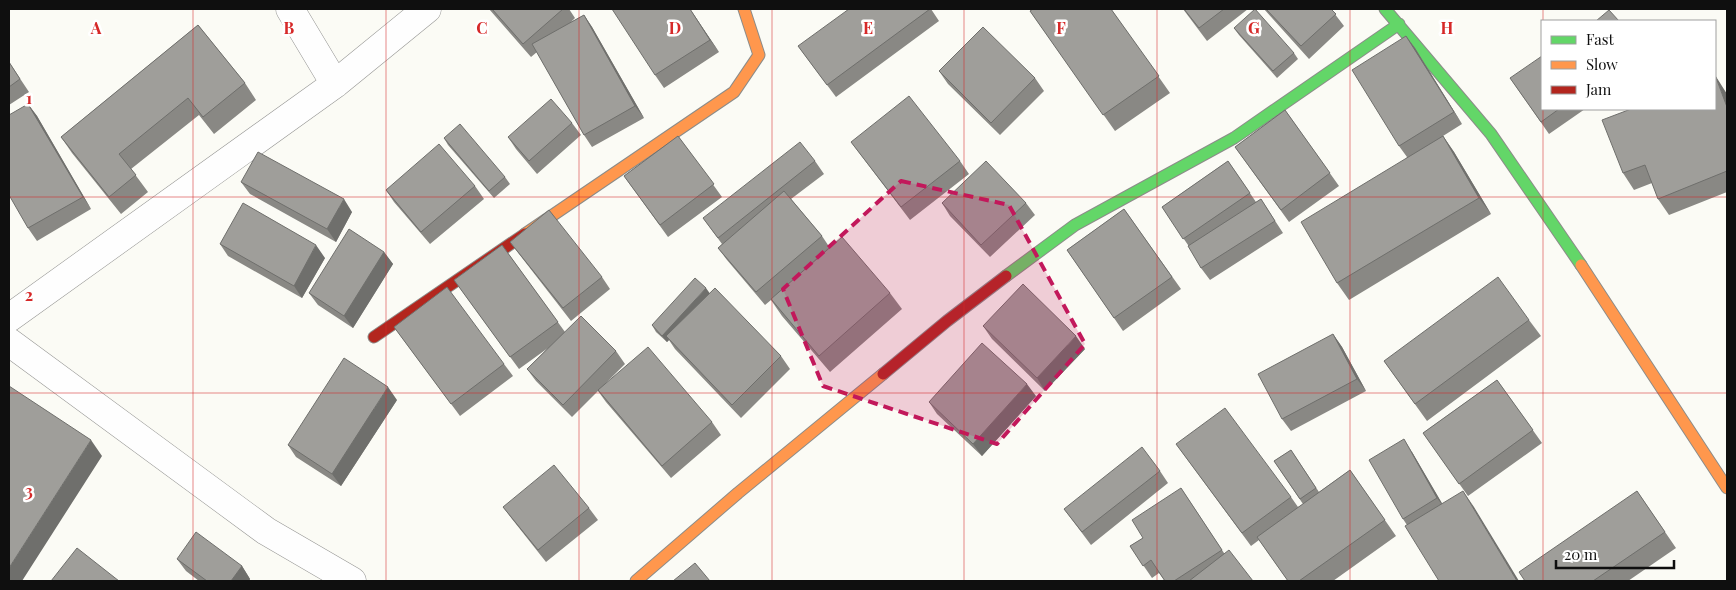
<svg xmlns="http://www.w3.org/2000/svg" width="1736" height="590" font-family="'Playfair Display',serif">
	<style>
		.lines { fill: none; stroke-linecap: round; stroke-linejoin: round }
		.street-casing { stroke: #959593; stroke-width: 29 }
		.fast-casing { stroke: #8c8c89; stroke-width: 13 }
		.slow-casing { stroke: #8c8c89; stroke-width: 13 }
		.jam-casing { stroke: #8c8c89; stroke-width: 13 }
		.street { stroke: #fefefe; stroke-width: 28 }
		.fast { stroke: #63d668; stroke-width: 11 }
		.slow { stroke: #ff974d; stroke-width: 11 }
		.jam { stroke: #b3261e; stroke-width: 11 }
		.wall { fill: #898884 }
		.shaded-wall { fill: #6f6f6c }
		.building { fill: #9f9e9a; stroke: #6f6f6c }
		.marked { fill: #c2185b; fill-opacity: 0.2; stroke: #c2185b; stroke-width: 4; stroke-dasharray: 10 6; stroke-linejoin: round }
		.grid { fill: none; stroke: #d62828; stroke-width: 1; stroke-opacity: 0.55 }
		.grid-label { font-size: 16px; text-anchor: middle; font-weight: bold; fill: #d62828; stroke: #fff; stroke-width: 5; stroke-linejoin: round; paint-order: stroke }
	</style>
	<rect width="100%" height="100%" fill="#fbfbf5"/>
	<g class="lines">
		<defs>
			<path id="street" d="M290 9 335 84
				M9 318 335 84 427 9
				M9 342 266 531 352 581"/>
			<path id="fast" d="M1385 9 1491 134 1581 265
				M1006 276 1075 225 1234 138 1399 24"/>
			<path id="slow" d="M525 234 734 92 759 55 744 9
				M1581 265 1727 488
				M636 581 738 493 883 374"/>
			<path id="jam" d="M374 337 525 234
				M883 374 947 321 1006 276"/>
		</defs>
		<!-- street casing -->
		<use href="#street" class="street-casing"/>
		<!-- fast casing -->
		<use href="#fast" class="fast-casing"/>
		<!-- slow casing -->
		<use href="#slow" class="slow-casing"/>
		<!-- jam casing -->
		<use href="#jam" class="jam-casing"/>
		<!-- street -->
		<use href="#street" class="street"/>
		<!-- fast -->
		<use href="#fast" class="fast"/>
		<!-- slow -->
		<use href="#slow" class="slow"/>
		<!-- jam -->
		<use href="#jam" class="jam"/>
	</g>
	<!-- wall -->
	<path class="wall" d="M489 9H569L575 18 571 22 584 15 592 27 644 118 592 147 584 135 537 52 531 57Z
		M690 9 719 52 664 88 655 75Z
		M931 9 939 21 836 97 798 46Z
		M1111 9 1170 93 1115 131 1030 11Z
		M1183 9H1248L1207 41Z
		M1264 9H1331L1344 26 1309 59Z
		M198 25 245 83 256 100 214 134 199 115 131 169 148 192 121 214 72 153 61 137Z
		M1234 28 1294 53 1298 59 1277 78 1239 35Z
		M1406 36 1415 48 1462 124 1443 136 1454 152 1491 214 1349 300 1337 283 1407 157 1399 146Z
		M9 62 29 92 9 105Z
		M939 71 1035 78 1044 91 1000 135 948 84Z
		M1510 78 1542 109H1585L1549 134Z
		M1726 92 1727 94V192L1669 215 1658 199 1652 183 1634 190 1623 173Z
		M28 104 37 116 91 209 37 241 28 228Z
		M1285 110 1339 186 1289 222 1235 147Z
		M572 123 581 135 537 174 516 149 508 137Z
		M678 136 722 197 668 237 624 176Z
		M444 138 505 177 510 184 494 198 448 145Z
		M851 142 960 161 969 174 910 220Z
		M815 161 824 174 791 199 822 236 830 248 890 293 902 309 830 372 782 316 771 300 765 305 727 260 718 248 722 244 703 218Z
		M1228 161 1256 202 1261 199 1283 233 1210 280 1201 268 1188 245 1162 207Z
		M241 182 352 212 336 242 250 194Z
		M475 186 484 199 430 244 394 202 386 190Z
		M942 203H1026L1035 215 990 257 950 216Z
		M1124 209 1181 289 1123 331 1067 250Z
		M510 242 602 277 610 289 571 321 519 254Z
		M220 244 325 258 302 298 228 256Z
		M502 245 565 332 616 351 625 364 605 384 712 422 721 435 671 478 606 402 598 391 572 417 536 381 527 369 548 348 519 369 454 280Z
		M384 252 393 264 353 328 318 305 309 293Z
		M710 293 781 356 790 369 741 418 675 349 669 340 667 342 656 332 652 325Z
		M1529 320 1541 336 1427 421 1384 361Z
		M983 326 1085 349 1045 391 992 339Z
		M394 327 504 364 513 376 460 416Z
		M1333 334 1342 347 1366 391 1291 431 1282 419Z
		M1497 380 1542 443 1468 496 1423 433Z
		M1036 396 982 456 937 414 929 402Z
		M397 400 341 486 296 457 288 445Z
		M1176 444 1291 497 1298 507 1303 504 1274 461 1291 450 1319 492 1350 470 1396 536 1333 581H1288L1259 540 1251 546Z
		M1412 452 1442 504 1474 507 1407 525 1403 519Z
		M1160 471 1168 483 1091 545 1064 509Z
		M1181 488 1224 553 1253 581H1165L1159 573 1152 578 1130 546 1143 538Z
		M1637 491 1676 548 1628 581H1525Z
		M503 507 589 508 598 520 546 562 512 519Z
		M177 559 242 566 250 579 249 581H199L186 571Z"/>
	<!-- shaded-wall -->
	<path class="shaded-wall" d="M690 9 719 52 710 40Z
		M584 15 592 27 644 118 635 106Z
		M1406 36 1415 48 1462 124 1454 112Z
		M1715 75 1727 94V107Z
		M28 104 37 116 91 209 83 197Z
		M1443 136 1454 152 1491 214 1479 198Z
		M344 199 352 212 336 242 327 229Z
		M316 245 325 258 302 298 294 286Z
		M384 252 393 264 353 328 344 316Z
		M706 288 711 295 666 336 669 340 667 342 662 336Z
		M1333 334 1342 347 1366 391 1357 379Z
		M1076 336 1085 349 1045 391 1037 378Z
		M1027 384 1036 396 982 456 973 444Z
		M388 387 397 400 341 486 332 474Z
		M1404 439 1412 452 1446 510 1437 498Z
		M91 440 102 456 22 581H9V568Z
		M1463 491 1474 507 1519 581H1517Z
		M242 566 250 579 249 581H231Z"/>
	<!-- building -->
	<path class="building" d="M492 9H563L523 44Z
		M612 9H690L710 40 655 75Z
		M849 9H930L827 85 798 46Z
		M1033 9H1111L1159 76 1103 115 1030 11Z
		M1184 9H1224L1199 28Z
		M1255 9 1294 53 1273 71 1234 28Z
		M1266 9H1331L1336 14 1301 46Z
		M1609 10 1619 21H1596Z
		M584 15 635 106 584 135 532 44Z
		M198 25 245 83 203 117 188 98 119 154 136 175 109 197 61 137Z
		M983 27 1035 78 991 123 939 71Z
		M1406 36 1454 112 1399 146 1352 70Z
		M1542 56V109H1559L1541 122 1510 78Z
		M9 62 20 79 9 87Z
		M1715 75 1727 107V171L1658 199 1645 165 1623 173 1602 120 1631 109H1715Z
		M909 96 960 161 901 207 851 142Z
		M551 99 572 123 529 161 508 137Z
		M28 104 83 197 28 228 9 195V115Z
		M1285 110 1330 173 1281 210 1235 147Z
		M460 124 505 177 489 191 444 138Z
		M678 136 714 184 660 225 624 176Z
		M1443 136 1479 198 1337 283 1301 222Z
		M800 142 815 161 718 238 703 218Z
		M439 144 475 186 421 232 386 190Z
		M258 152 344 199 327 229 241 182Z
		M986 161 1026 203 981 245 942 203Z
		M1228 161 1250 193 1183 239 1162 207Z
		M784 191 822 236 756 292 718 248Z
		M1261 199 1275 221 1201 268 1188 246Z
		M243 203 316 245 294 286 220 244Z
		M1124 209 1172 277 1114 318 1067 250Z
		M549 210 602 277 563 308 510 242Z
		M349 229 384 252 344 316 309 293Z
		M842 237 890 293 819 356 771 299Z
		M502 245 558 322 510 357 454 280Z
		M1498 277 1529 320 1415 404 1384 361Z
		M695 278 706 288 662 336 652 325Z
		M1023 284 1076 336 1037 378 983 326Z
		M447 287 504 364 451 404 394 327Z
		M715 288 781 356 732 405 666 336Z
		M581 316 616 351 563 405 527 369Z
		M1333 334 1357 379 1282 419 1258 374Z
		M982 343 1027 384 973 444 929 402Z
		M648 347 712 422 662 466 598 390Z
		M344 358 388 387 332 474 288 445Z
		M1497 380 1533 430 1459 484 1423 433Z
		M9 386 91 440 9 568Z
		M1225 408 1291 497 1242 533 1176 444Z
		M1404 439 1437 498 1403 519 1369 460Z
		M1142 447 1160 471 1082 532 1064 509Z
		M1291 450 1316 488 1300 499 1274 461Z
		M554 465 589 508 538 550 503 507Z
		M1350 470 1385 520 1299 581H1288L1257 537Z
		M1181 488 1222 550 1174 581H1165L1151 560 1143 566 1130 546 1143 538 1132 520Z
		M1463 491 1517 581H1439L1405 526Z
		M1637 491 1665 532 1593 581H1525L1519 572Z
		M196 532 242 566 231 581H207L177 559Z
		M77 548 119 581H51Z
		M1229 550 1253 581H1189Z
		M695 563 710 581H673Z"/>
	<!-- marked area -->
	<path class="marked" d="M901 181 1009 205 1085 344 997 444 823 386 783 289Z"/>
	<!-- grid -->
	<path class="grid" d="M193 9V581M386 9V581M579 9V581M772 9V581M964 9V581M1157 9V581M1350 9V581M1543 9V21M1543 109V581M9 197H1727M9 393H1727"/>
	<g class="grid-label">
		<text x="96" y="34">A</text>
		<text x="289" y="34">B</text>
		<text x="482" y="34">C</text>
		<text x="675" y="34">D</text>
		<text x="868" y="34">E</text>
		<text x="1061" y="34">F</text>
		<text x="1254" y="34">G</text>
		<text x="1447" y="34">H</text>
		<text x="29" y="104">1</text>
		<text x="29" y="301">2</text>
		<text x="29" y="497">3</text>
	</g>
	<!-- border -->
	<rect width="1736" height="590" fill="none" stroke="#0f0f0f" stroke-width="20"/>
	<!-- legend -->
	<rect x="1541" y="20" width="175" height="90" fill="#ffffff" stroke="#9f9f9f"/>
	<rect x="1551" y="36" width="25" height="8" fill="#63d668" stroke="#9f9f9f"/>
	<text x="1586" y="45" font-size="15" fill="#0f0f0f">Fast</text>
	<rect x="1551" y="61" width="25" height="8" fill="#ff974d" stroke="#9f9f9f"/>
	<text x="1586" y="70" font-size="15" fill="#0f0f0f">Slow</text>
	<rect x="1551" y="86" width="25" height="8" fill="#b3261e" stroke="#9f9f9f"/>
	<text x="1586" y="95" font-size="15" fill="#0f0f0f">Jam</text>
	<!-- scale -->
	<path d="M1556 560v8h118v-8" fill="none" stroke="#0f0f0f" stroke-width="2.5"/>
	<text x="1564" y="560" font-size="15" fill="#0f0f0f" stroke="#ffffff" stroke-width="4" paint-order="stroke">20 m</text>
</svg>
